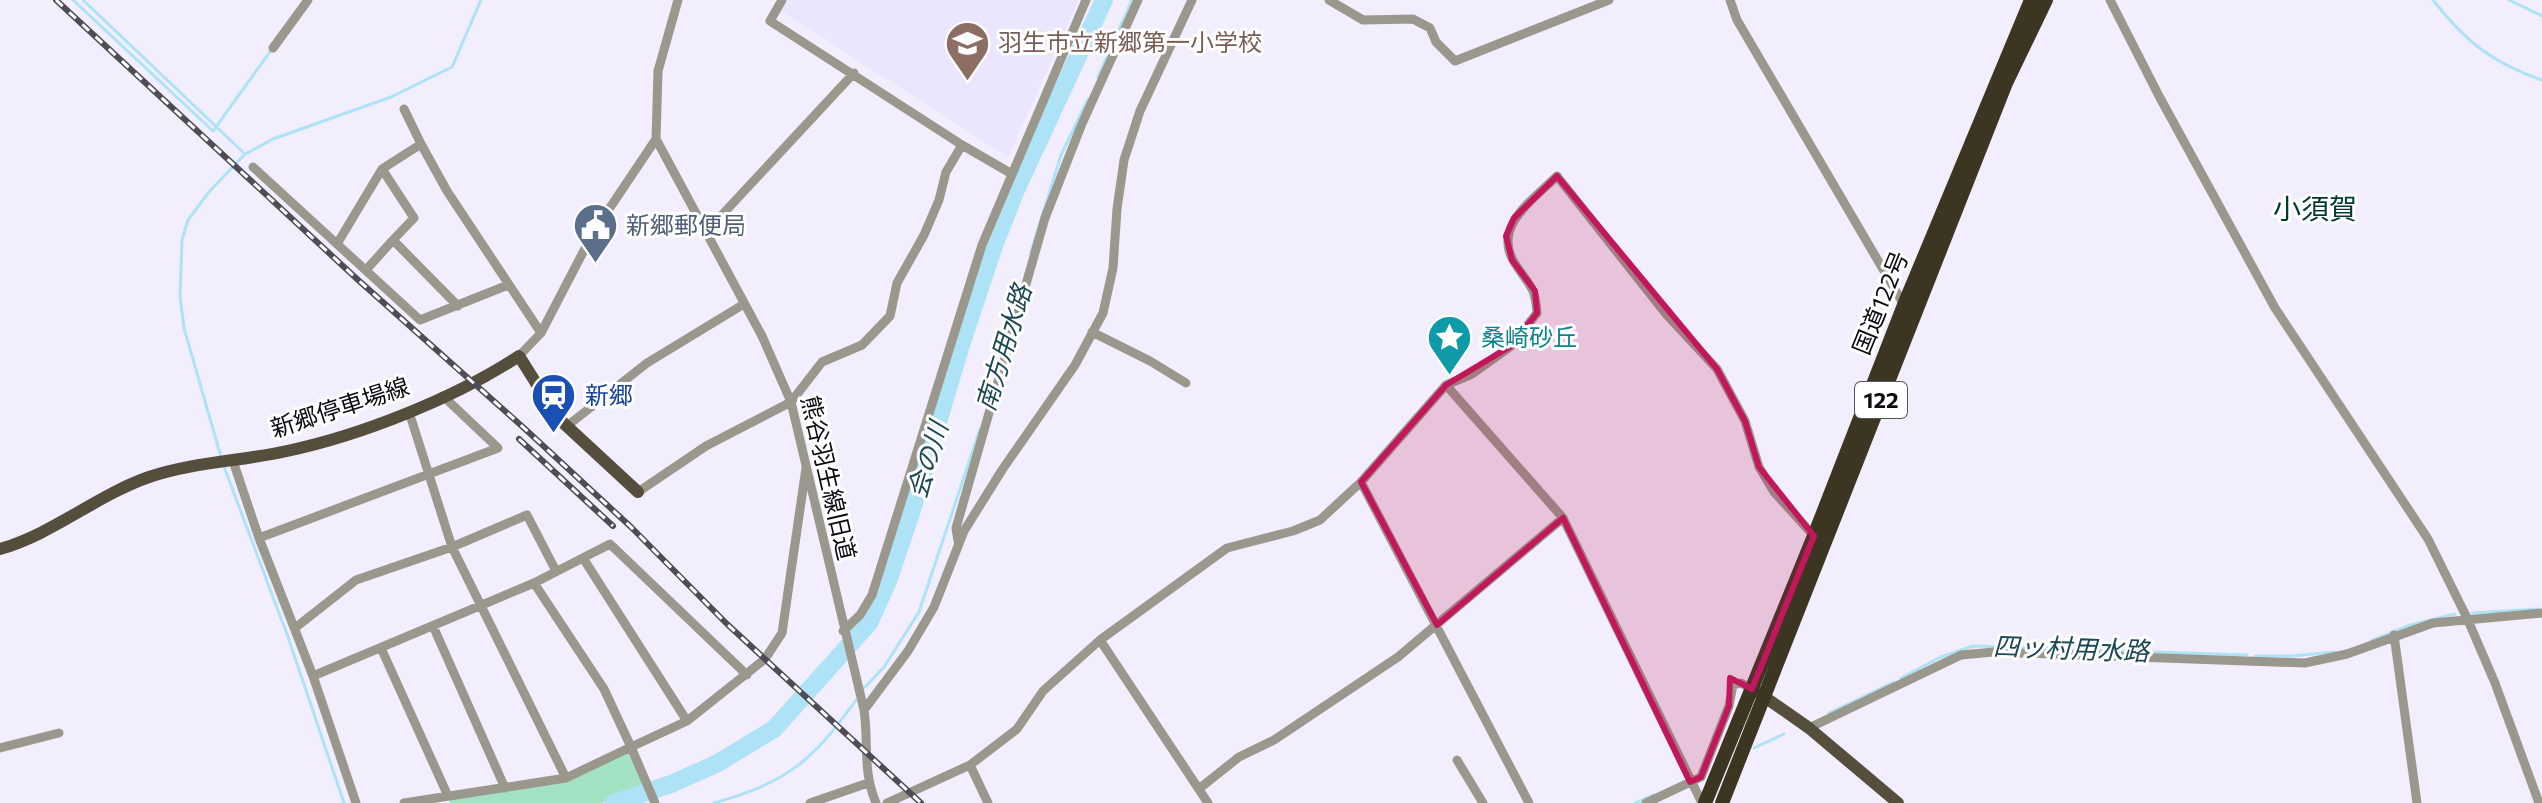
<svg xmlns="http://www.w3.org/2000/svg" width="2542" height="803" font-family="Commissioner,'Noto Sans JP',sans-serif">
	<style>
		.built { fill: #ece5fe }
		.green { fill: #a4e2c4 }
		.lines { fill: none; stroke-linecap: round; stroke-linejoin: round }
		.stream { stroke: #ade2f7; stroke-width: 3 }
		.river { stroke: #ade2f7; stroke-width: 18 }
		.minor { stroke: #9a978d; stroke-width: 9 }
		.major { stroke: #554e3d; stroke-width: 12 }
		.highway { stroke: #3c3522; stroke-width: 14 }
		.rail-casing { stroke: #4f4c55; stroke-width: 6 }
		.rail { stroke: #fff; stroke-width: 3; stroke-dasharray: 9; stroke-linecap: butt }
		.marked { fill: #c2185b; fill-opacity: 0.2; stroke: #c2185b; stroke-width: 6; stroke-linejoin: round }
		.labels { text-anchor: middle; stroke-width: 6; stroke-linejoin: round; paint-order: stroke }
		.shield { fill: #fff; stroke: #555458; stroke-width: 2 }
		.shield-label { font-size: 22px; font-weight: bold; fill: #0c0a11 }
		.education-label { font-size: 24px; fill: #785e54; stroke: #fff; text-anchor: start }
		.service-label { font-size: 24px; fill: #4e5e75; stroke: #fff; text-anchor: start }
		.street-label { font-size: 24px; fill: #0c0a11; stroke: #fff }
		.culture-label { font-size: 24px; fill: #0d838f; stroke: #fff; text-anchor: start }
		.transit-label { font-size: 24px; fill: #164399; stroke: #fff; text-anchor: start }
		.water-label { font-size: 26px; font-style: italic; fill: #1c4755; stroke: #fff }
		.quarter-label { font-size: 28px; fill: #013a2d; stroke: #fff }
	</style>
	<rect width="100%" height="100%" fill="#f2eefd"/>
	<!-- built -->
	<path class="built" d="M781 0H1079L1008 157 776 8Z"/>
	<!-- green -->
	<path class="green" d="M630 750 647 786 602 803H450L448 799 567 780Z"/>
	<g class="lines">
		<!-- stream -->
		<path class="stream" d="M73 0 213 131 272 49
			M83 0 245 154
			M2433 0C2465 41 2492 63 2542 80
			M2509 0 2542 16
			M1098 77 1132 0
			M1031 252 1061 155 1088 99
			M1004 344 1009 329
			M221 457 184 328 180 296 182 240 188 220 209 192 245 154 273 139 391 97 452 67 481 0
			M223 464 288 637 344 803
			M2472 613 2538 609
			M2371 641 2410 625 2455 614
			M2255 656H2292L2334 652
			M1901 678 1941 657 1973 646 2247 655
			M864 688 884 667 919 612 980 429
			M1829 713 1894 682
			M1754 748 1784 734
			M714 803C787 782 812 762 856 700
			M1635 803 1653 795"/>
		<!-- river -->
		<path class="river" d="M614 803 671 784 718 763 774 729 869 623 888 581 910 516 961 345 995 243 1016 190 1104 0"/>
		<!-- minor -->
		<path class="minor" d="M678 0 658 71 656 139 762 336 791 402 864 710C869 744 862 769 876 803
			M782 0 770 21 962 145 1012 174
			M1329 0 1363 20 1413 19 1430 28 1436 42 1455 61 1609 0
			M1730 0 1737 20 1904 305
			M2110 0 2159 96 2275 308 2428 539 2467 618 2495 683 2539 803
			M273 48 308 0
			M404 109 421 144
			M253 167 337 244
			M382 169 414 218 393 240
			M707 231 854 73
			M366 270 393 240 458 306
			M508 285 420 320 337 244 382 169 421 144 447 191 541 333
			M1092 332 1150 361 1186 383
			M519 356 541 333 593 233 656 139
			M1446 385 1563 518 1702 803
			M409 412 452 547 566 778 631 747 655 803
			M567 426 647 363 744 304
			M233 461 259 538 313 676 534 583 604 689 631 747 687 721 765 659 782 633 806 468
			M1361 482 1529 803
			M638 492 706 446 791 402 822 362 862 345 890 316 897 283 924 235 939 200 946 172 962 145
			M259 538 498 448 443 396
			M958 541 956 528 1045 218 1081 126 1138 0
			M583 558 687 721
			M534 583 610 544 747 675
			M433 626 505 788
			M295 628 356 580 452 547 527 515 556 571
			M843 631 860 615 872 595 982 245 1086 0
			M2394 635 2417 803
			M1100 640 1208 803
			M381 648 448 796
			M313 676 356 803
			M864 710 908 651 934 607 964 531 1002 470 1075 365 1103 313 1113 268 1117 209 1124 160 1140 111 1192 0
			M1809 728 1961 655 1994 652 2305 663 2347 654 2433 623 2542 613
			M0 748 59 733
			M1457 760 1483 803
			M970 765 1017 729 1043 691 1100 640 1227 548 1293 531 1320 520 1361 482 1446 385 1472 374 1511 346 1537 313C1535 284 1528 285 1514 262 1492 226 1534 199 1557 176L1666 314 1717 369 1745 421 1759 467 1774 492 1814 536
			M1200 788 1239 757 1274 740 1398 657 1563 518
			M404 803 566 778
			M810 803 868 783
			M887 803 970 765 988 803
			M1646 803 1701 777 1729 706 1733 685 1741 683 1752 689"/>
		<!-- major -->
		<path class="major" d="M0 549C53 534 97 495 149 477 193 462 242 461 287 451 362 435 455 398 519 356L558 418 638 492
			M1759 693 1809 728 1898 803"/>
		<!-- highway -->
		<path class="highway" d="M1705 803 1814 536 1904 305 2031 0
			M1722 803 2006 83 2046 0"/>
		<defs>
			<path id="rail" d="M56 0 357 279 524 428 631 527 727 624 921 803
				M519 439 613 526"/>
		</defs>
		<!-- rail casing -->
		<use href="#rail" class="rail-casing"/>
		<!-- rail -->
		<use href="#rail" class="rail"/>
	</g>
	<!-- marked area -->
	<path class="marked" d="M1557 176 1717 369 1745 421 1759 467 1814 536 1752 689 1730 678 1729 706 1701 777 1690 782 1563 518 1437 625 1361 482 1446 385 1511 346 1537 313 1535 291 1512 260 1506 236 1514 218Z"/>
	<!-- icons -->
	<defs>
		<symbol id="school-pin" viewBox="-11 -11 22 30"><path d="M0 17L-7.5 6A9.5 9.5 0 1 1 7.5 6Z" fill="#8d6e63" stroke="#fff"/><path d="M0-5L7-2L0 1L-7-2ZM-4 1L0 2.5L4 1V4Q0 6-4 4Z" fill="#fff"/></symbol>
		<symbol id="civic-pin" viewBox="-11 -11 22 30"><path d="M0 17L-7.5 6A9.5 9.5 0 1 1 7.5 6Z" fill="#5c6f8a" stroke="#fff"/><path d="M-.6-6.5H3V-4.5H.6V-3L4-1V1h2V6H-6V1h2V-1L-.6-3ZM-1.2 2.5V6h2.4V2.5Z" fill="#fff"/></symbol>
		<symbol id="sight-pin" viewBox="-11 -11 22 30"><path d="M0 17L-7.5 6A9.5 9.5 0 1 1 7.5 6Z" fill="#0f9aa8" stroke="#fff"/><path d="M0-6L1.8-2.2L6-1.7L2.9 1.2L3.7 5.4L0 3.3L-3.7 5.4L-2.9 1.2L-6-1.7L-1.8-2.2Z" fill="#fff"/></symbol>
		<symbol id="station-pin" viewBox="-11 -11 22 30"><path d="M0 17L-7.5 6A9.5 9.5 0 1 1 7.5 6Z" fill="#1a4fb4" stroke="#fff"/><path d="M-3-6H3Q5-6 5-4V2Q5 4 3 4L4.5 6H3L1.5 4h-3L-3 6H-4.5L-3 4Q-5 4-5 2V-4Q-5-6-3-6ZM-3.5-4v3h7v-3ZM-3.5 1v1.5H-2V1ZM2 1v1.5H3.5V1Z" fill="#fff"/></symbol>
	</defs>
	<g fill-rule="evenodd">
		<use href="#school-pin" x="942" y="18" width="51" height="69"/>
		<use href="#civic-pin" x="570" y="200" width="51" height="69"/>
		<use href="#sight-pin" x="1424" y="312" width="51" height="69"/>
		<use href="#station-pin" x="528" y="370" width="51" height="69"/>
	</g>
	<g class="labels">
		<!-- shield labels -->
		<rect class="shield" x="1855" y="382" width="52" height="36" rx="6"/>
		<g class="shield-label">
			<text x="1881" y="408">122</text>
		</g>
		<!-- education labels -->
		<g class="education-label">
			<text x="998" y="51">羽生市立新郷第一小学校</text>
		</g>
		<!-- service labels -->
		<g class="service-label">
			<text x="626" y="234">新郷郵便局</text>
		</g>
		<!-- street labels -->
		<g class="street-label">
			<text transform="translate(1881 303) rotate(-68)" y="8">国道122号</text>
			<text transform="translate(340 408) rotate(-18)" y="8">新郷停車場線</text>
			<text transform="translate(828 478) rotate(77)" y="8">熊谷羽生線旧道</text>
		</g>
		<!-- culture labels -->
		<g class="culture-label">
			<text x="1481" y="346">桑崎砂丘</text>
		</g>
		<!-- transit labels -->
		<g class="transit-label">
			<text x="585" y="404">新郷</text>
		</g>
		<!-- water labels -->
		<g class="water-label">
			<text transform="translate(1004 348) rotate(-73)" y="9">南方用水路</text>
			<text transform="translate(928 460) rotate(-73)" y="9">会の川</text>
			<text transform="translate(2071 649) rotate(2)" y="9">四ッ村用水路</text>
		</g>
		<!-- quarter labels -->
		<g class="quarter-label">
			<text x="2315" y="219">小須賀</text>
		</g>
	</g>
</svg>
